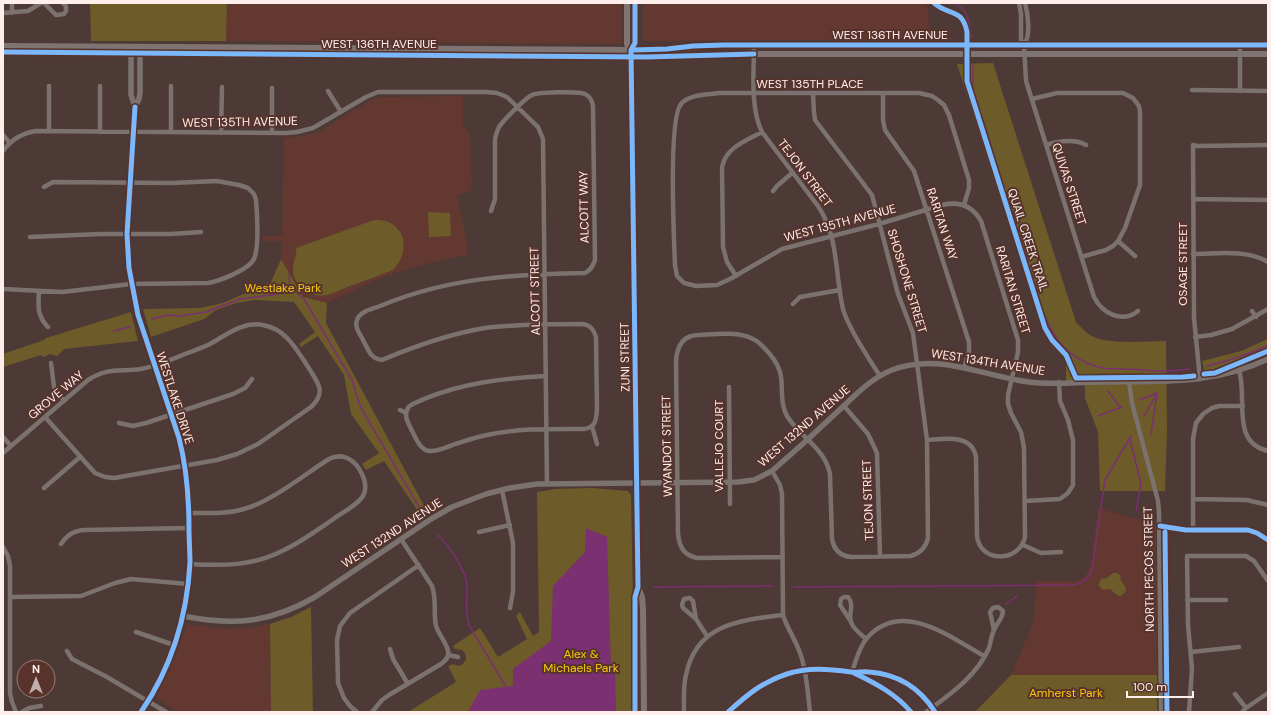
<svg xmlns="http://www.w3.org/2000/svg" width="1271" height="715" font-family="'DM Sans',sans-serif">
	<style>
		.built { fill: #623831 }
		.green { fill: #6d5b2a }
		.water { fill: #7a3071 }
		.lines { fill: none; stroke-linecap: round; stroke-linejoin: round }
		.stream { stroke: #7a3071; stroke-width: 1.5 }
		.minor { stroke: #7b7270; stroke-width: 4.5 }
		.tertiary { stroke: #7b7270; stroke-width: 5.5 }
		.secondary { stroke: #7f7472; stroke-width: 6 }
		.cycleway-casing { stroke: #57332c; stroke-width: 8 }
		.cycleway { stroke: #7ab7fb; stroke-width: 5 }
		.labels { text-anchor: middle; stroke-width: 4; stroke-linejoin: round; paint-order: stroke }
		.street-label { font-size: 12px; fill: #feefec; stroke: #57332c }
		.park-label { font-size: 12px; fill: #f8c90c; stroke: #57332c }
	</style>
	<rect width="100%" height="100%" fill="#4d3936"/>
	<!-- built -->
	<path class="built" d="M227 3H622V44L226 41Z
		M643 3H923L928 7 930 39 643 41Z
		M463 96V126L470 132 472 190 457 196 467 243V255L425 264 398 272 371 282 327 303 303 297 281 259V241H263L262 236H282L284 138 301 136 318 132 373 99 381 97Z
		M1098 508 1156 524 1157 675H1011L1034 621 1036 581H1077L1085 576 1090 567Z
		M187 624 228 629 244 628 270 624 271 712H177L156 698 174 660Z"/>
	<!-- green -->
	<path class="green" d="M90 3H227L226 41H91Z
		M993 63 1076 322C1081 327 1086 333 1092 336 1108 345 1147 341 1166 341L1167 430 1165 491H1100L1098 432 1085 398V382H1066V359L1052 346 1043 332 957 64Z
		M428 212 450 213 451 236 429 237Z
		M374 220C380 220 387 220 392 224 409 235 406 257 393 270 377 276 362 282 347 287 340 290 333 294 327 295 314 298 299 289 294 277 290 265 298 256 296 248Z
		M281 259 303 297 327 303 326 323 428 513 422 517 384 461 366 470 362 464 379 453 351 414 344 375 318 336 301 347 299 344 315 332 294 302 255 300 236 303 216 310 204 319 151 337 143 309 200 308 223 303 271 282Z
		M131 312 138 341 64 349 57 356 50 354 44 357 41 355 3 367V354L44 340 46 338Z
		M1268 339V353L1244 364 1208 374 1204 370 1202 361 1241 351Z
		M592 488 628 491 631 495 633 602 632 712H408L456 682 448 666 453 664 459 666 463 664 466 659 465 653 462 650 455 649 453 646 480 628 498 657 527 639 516 616 520 612 533 636 539 632 537 492 555 489Z
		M1113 573H1117L1120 575 1121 581 1125 586 1126 591 1121 596 1117 595 1110 589 1103 590 1098 585 1101 579 1107 578Z
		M311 607 313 712H271L270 624 291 617Z
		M1011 675H1157V712H975Z"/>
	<!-- water -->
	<path class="water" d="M586 528 607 537 611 668 615 674 616 712H468L480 690 513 686V669L551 641 553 586 585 552Z"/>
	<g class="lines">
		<!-- stream -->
		<path class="stream" d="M955 3C968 12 967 15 970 28 970 32 972 35 972 38
			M973 65V89L1044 314C1055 344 1075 364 1108 369 1114 369 1120 368 1126 369 1137 369 1148 371 1160 371 1170 371 1180 370 1190 369
			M289 274 290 287
			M152 319 167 315 180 316 206 312 240 299 278 294 290 287 304 299 352 380 360 406 422 512
			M114 331 130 327
			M1207 366C1228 361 1248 355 1268 345
			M1108 391 1120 407
			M1139 400 1157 393
			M1098 416 1122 407
			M1144 416 1157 393 1151 434
			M1130 439 1141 484 1136 511
			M438 535C449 546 467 571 467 587 467 600 465 612 469 625L506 687
			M654 587 773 586
			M794 587 1071 585C1082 584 1088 580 1092 570L1105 480 1131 436
			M1006 604 1017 596"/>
		<!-- minor -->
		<path class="minor" d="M12 3V13
			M44 3 56 15 64 14 66 11V6L63 3
			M1019 3 1021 14V40L1024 45 1026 81 1094 297C1102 313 1122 324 1138 311
			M3 13 28 11 41 3
			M754 45C754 72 750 108 762 132L818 206C839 237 835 275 843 309 848 328 869 359 880 376
			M1024 45C1031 36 1028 14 1025 3
			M1240 45V91
			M1192 90 1268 91
			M328 91 341 112
			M883 93V120L885 130 914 171 969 342V352L964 368
			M1032 99 1057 93H1123L1133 98 1139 106 1140 112V185L1125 228 1118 241 1113 246 1106 250 1081 257
			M49 131V86
			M100 132V86
			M171 132V86
			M221 133 222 87
			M272 133V88
			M3 135 10 143
			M1046 145C1059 141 1074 138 1086 145
			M3 151C11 140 22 133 36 131L286 133 297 132 313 128 366 97 378 92H486L497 93 507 97 538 127 543 139 547 484
			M773 191 777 186 792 173
			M1193 199 1268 200
			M491 211 495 199V139C496 135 497 131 499 127 504 120 524 99 532 95 537 92 580 91 585 94 590 96 592 101 593 106L595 260C593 266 591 270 585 273 513 274 447 278 380 306 372 309 360 311 357 320 354 328 361 335 364 342 369 351 371 359 382 360 415 346 449 334 485 328 517 324 550 324 583 324 591 325 594 330 596 337L597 410C596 420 596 427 584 429 552 429 519 428 487 435 476 437 465 441 455 444 447 447 437 452 429 451 420 450 416 438 412 431 409 424 403 416 408 408 411 403 419 402 424 399 463 383 504 378 546 376
			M30 237 101 234H171L201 232
			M1118 241 1135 256
			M1193 254C1217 254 1246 249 1268 262
			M736 276 727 262 723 247 722 167C726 147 746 141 762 132
			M3 289 62 292 131 284 208 283C219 281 249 270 254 259 259 248 257 213 256 200L254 194 248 188 239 185 217 181 171 183 53 182 44 187
			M39 291C38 306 37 316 48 327
			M793 304 800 297 840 290
			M1252 311 1256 317
			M1195 337 1211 335 1232 329 1268 309
			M51 363 54 387 64 401
			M1239 370C1248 399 1230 442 1268 451
			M1200 379 1194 318 1193 145 1196 146 1268 145
			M1129 382 1132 403 1158 501 1159 512 1161 712
			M729 387 730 504
			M844 406 868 434 877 453 880 556
			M400 410 406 413
			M119 423 133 426 146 423 233 394 245 388 252 379
			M592 426 597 444
			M3 437 11 446
			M927 440C944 439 973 433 976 458L977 536C980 563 1019 563 1025 537L1024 448 1021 432 1011 413 1008 404V395L1018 352V340L981 221C972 205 959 201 942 205L879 224 782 249 730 279 717 285 696 286 684 283 677 276 675 265C674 239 668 119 681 104 689 94 708 95 719 93H919L932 96 938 100 944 105 949 115 969 180V188L964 205
			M3 453 88 380C108 367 120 372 141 369 156 366 171 360 185 354 193 351 202 348 210 344 226 335 243 321 263 325 287 329 298 352 310 370 319 384 326 393 311 407L258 444 237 454 217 460 114 478 105 477 95 473 45 417
			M772 471 780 485 782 494 783 615C788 631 798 643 802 659 807 676 808 695 810 712
			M44 488 80 457
			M502 490 513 543V592L510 608
			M1193 499 1247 500 1268 505
			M1025 501 1060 499 1068 493 1073 485V440L1068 420 1060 401 1059 382
			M189 513C207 513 227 514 244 509 271 502 305 474 329 459 335 456 340 455 347 458 359 463 370 484 363 496 357 506 341 513 332 520 316 531 300 543 282 551 253 566 222 566 190 564
			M1160 526 1186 530H1248L1257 533 1268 540
			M1193 530V439L1196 423 1203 414 1212 408 1219 406H1243
			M479 532 510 525
			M61 544C67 535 73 531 84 530L189 528
			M1023 545 1041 553 1061 552
			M3 547 8 556 10 566V693L12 702 16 712
			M783 557 697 558C683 555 679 546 678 533L676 361C677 346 683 335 699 335 716 334 738 331 753 339 760 342 764 348 769 353 775 360 780 368 781 377 783 390 780 404 787 416 800 437 825 448 830 474L832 539C834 550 841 556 851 557L911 556C921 553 926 547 928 538L927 440 913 333 898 294 872 195 815 120 814 112 813 94
			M10 597 81 596 115 583 131 579 188 584
			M1187 600H1226
			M696 619 683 608 682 605 684 599 690 598 693 601 696 619 707 636
			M850 620 840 605 841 599 844 597H848C855 605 848 613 851 622 853 629 861 634 866 639
			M136 632 174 645
			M390 649 393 659 408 684
			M67 651 72 659 107 677 166 712
			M1191 652 1239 647
			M448 655 458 657
			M852 672C856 661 859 647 867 638 902 599 950 637 984 656
			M854 673C875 683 896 694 911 712
			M1235 694 1246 708
			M22 712 29 708 41 706
			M357 712 350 706 344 698 338 683 337 640 340 626 350 613 419 565
			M372 712 382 700 389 695 441 664C445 661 450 657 448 651 446 642 439 635 436 626 433 612 437 600 432 586L401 539
			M684 712C684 700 683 687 686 675 696 624 740 620 783 615
			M728 712C747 695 762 682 787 674 808 667 829 669 851 672 857 673 863 671 869 672 897 674 920 688 935 712
			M926 712C949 695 977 676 989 648 991 642 991 636 994 630 997 623 1003 618 1003 611L998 607 993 608 990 612 994 630
			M1189 712 1192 669 1188 625 1187 556H1246L1254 561 1268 581
			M1242 712 1246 708 1268 693"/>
		<!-- tertiary -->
		<path class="tertiary" d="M131 50V95L135 107
			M140 50V93L139 99 135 107 127 234 129 268 138 315 179 438C187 469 189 498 189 529 189 540 190 552 190 563 187 616 171 668 141 712
			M183 616C234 626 270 623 315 597L431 519 452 507 486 494 510 488 537 484 738 482 754 480 772 471C793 453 814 434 835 414 853 398 869 379 892 370 939 352 982 376 1029 382 1052 385 1078 382 1102 382 1159 381 1214 385 1268 359"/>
		<!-- secondary -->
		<path class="secondary" d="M627 3V44L631 50
			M3 46 641 50C668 50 695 46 723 45H1268
			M3 52 647 57 761 54H1268
			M638 587 642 597 643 609 644 712
			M635 712V597L638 587 631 50 635 43V3"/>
		<defs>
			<path id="cycleway" d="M934 3C948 16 962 7 967 32V81L1045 328 1052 340 1066 355 1076 378 1183 377 1194 376
				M632 50 667 49 693 46 723 45H1268
				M3 52 647 57 754 54
				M135 107 127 234 129 268 138 315 179 438C187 469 189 498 189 529 189 540 190 552 190 563 187 616 171 668 141 712
				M1204 374 1215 373 1268 351
				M1160 526 1186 530H1248L1257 533 1268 540
				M1165 532 1167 712
				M854 673C875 683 896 694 911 712
				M635 712V597L638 587 631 50 635 43V3
				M728 712C747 695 762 682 787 674 808 667 829 669 851 672 857 673 863 671 869 672 897 674 920 688 935 712"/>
		</defs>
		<!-- cycleway casing -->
		<use href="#cycleway" class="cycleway-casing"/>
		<!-- cycleway -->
		<use href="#cycleway" class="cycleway"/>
	</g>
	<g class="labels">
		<!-- street labels -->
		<g class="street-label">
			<text x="890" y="39">WEST 136TH AVENUE</text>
			<text x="379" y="48">WEST 136TH AVENUE</text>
			<text x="810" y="88">WEST 135TH PLACE</text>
			<text transform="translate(240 122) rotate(-1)" y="4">WEST 135TH AVENUE</text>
			<text transform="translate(805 173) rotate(53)" y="4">TEJON STREET</text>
			<text transform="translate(1069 184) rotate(72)" y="4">QUIVAS STREET</text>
			<text transform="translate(584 207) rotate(-91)" y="4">ALCOTT WAY</text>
			<text transform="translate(840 223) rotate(-15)" y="4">WEST 135TH AVENUE</text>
			<text transform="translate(942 224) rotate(72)" y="4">RARITAN WAY</text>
			<text transform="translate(1028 240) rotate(72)" y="4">QUAIL CREEK TRAIL</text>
			<text transform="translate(1183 264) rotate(-90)" y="4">OSAGE STREET</text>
			<text transform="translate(907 281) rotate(73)" y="4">SHOSHONE STREET</text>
			<text transform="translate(1013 290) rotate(73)" y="4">RARITAN STREET</text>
			<text transform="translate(535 291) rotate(-91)" y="4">ALCOTT STREET</text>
			<text transform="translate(625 357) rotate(-91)" y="4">ZUNI STREET</text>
			<text transform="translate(988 362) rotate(9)" y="4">WEST 134TH AVENUE</text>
			<text transform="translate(56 395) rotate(-40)" y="4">GROVE WAY</text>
			<text transform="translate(175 398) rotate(72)" y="4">WESTLAKE DRIVE</text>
			<text transform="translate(804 426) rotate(-41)" y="4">WEST 132ND AVENUE</text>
			<text transform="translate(667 446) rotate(-91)" y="4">WYANDOT STREET</text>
			<text transform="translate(719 446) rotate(-90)" y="4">VALLEJO COURT</text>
			<text transform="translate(868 500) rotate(-92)" y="4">TEJON STREET</text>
			<text transform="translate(392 533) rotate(-33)" y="4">WEST 132ND AVENUE</text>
			<text transform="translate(1149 569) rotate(-91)" y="4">NORTH PECOS STREET</text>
		</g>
		<!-- park labels -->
		<g class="park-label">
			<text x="283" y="292">Westlake Park</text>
			<text x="581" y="658">Alex &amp;<tspan x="581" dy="14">Michaels Park</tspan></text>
			<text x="1066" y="697">Amherst Park</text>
		</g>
	</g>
	<!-- border -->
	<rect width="1271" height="715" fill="none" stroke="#feefec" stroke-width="8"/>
	<!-- north arrow -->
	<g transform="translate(36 679)"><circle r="19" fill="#57332c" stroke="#9a7e79"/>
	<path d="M0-3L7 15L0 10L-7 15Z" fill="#c0afac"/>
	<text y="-6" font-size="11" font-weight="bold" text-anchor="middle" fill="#feefec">N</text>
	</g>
	<!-- scale -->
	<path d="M1127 691v6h66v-6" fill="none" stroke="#feefec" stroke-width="2"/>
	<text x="1133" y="691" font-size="12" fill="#feefec" stroke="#57332c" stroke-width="3" paint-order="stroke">100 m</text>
</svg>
